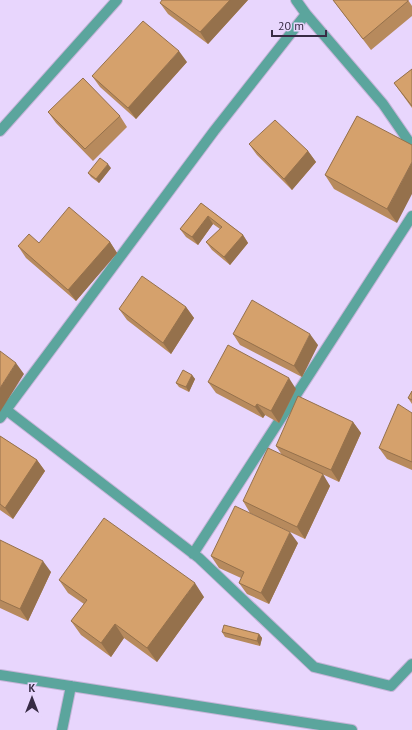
<svg xmlns="http://www.w3.org/2000/svg" width="412" height="730" font-family="'PT Sans',sans-serif">
	<style>
		.lines { fill: none; stroke-linecap: round; stroke-linejoin: round }
		.minor-casing { stroke: #c5b4d8; stroke-width: 12 }
		.minor { stroke: #5ba59d; stroke-width: 10 }
		.wall { fill: #b78a5d }
		.shaded-wall { fill: #95714c }
		.building { fill: #d5a16c; stroke: #95714c }
	</style>
	<rect width="100%" height="100%" fill="#e8d6fd"/>
	<g class="lines">
		<defs>
			<path id="minor" d="M296 0 306 14 383 104 412 146
				M0 131 117 0
				M5 409 199 558 314 667 391 686 412 664
				M0 418 214 131 306 14
				M193 554 412 216
				M0 675 352 730
				M62 730 71 686"/>
		</defs>
		<!-- minor casing -->
		<use href="#minor" class="minor-casing"/>
		<!-- minor -->
		<use href="#minor" class="minor"/>
	</g>
	<!-- wall -->
	<path class="wall" d="M248 0 208 44 168 14 160 3Z
		M333 0H408L412 6V16L371 50Z
		M187 62 136 119 100 87 92 76Z
		M412 69V108L394 83Z
		M48 112 120 116 127 127 93 161 56 123Z
		M357 116 397 223 334 189 325 175Z
		M249 144 308 151 316 162 292 190 257 155Z
		M111 168 99 183 91 177 88 173Z
		M201 203 243 235 248 243 230 265 212 250 206 242 220 229 213 224 198 245 186 237 180 229Z
		M110 242 117 253 76 301 26 258 18 246 39 243Z
		M186 307 194 318 171 354 127 320 119 309Z
		M233 334 318 345 302 377 240 345Z
		M192 375 195 379 189 392 179 387 176 383Z
		M208 382 296 389 279 423 265 415 263 418 216 393Z
		M412 391V404L408 398Z
		M412 413V470L387 459 379 448Z
		M353 422 361 433 339 482 320 473 330 486 305 539 250 513 243 501 282 455 276 446Z
		M0 436 37 460 45 471 13 519 0 510Z
		M0 540 51 572 28 621 0 608Z
		M298 543 269 604 247 594 239 583 241 578 219 568 211 556Z
		M59 580 204 597 157 662 124 638 111 657 81 635 71 621 84 604 68 593Z
		M222 632 259 634 262 638 260 646 225 637Z"/>
	<!-- shaded-wall -->
	<path class="shaded-wall" d="M230 0H248L208 44 200 32Z
		M179 51 187 62 136 119 128 108Z
		M308 151 316 162 292 190 284 179Z
		M412 162V194L397 223 387 209Z
		M108 164 111 168 99 183 96 179Z
		M208 216 213 224 198 245 192 237Z
		M243 235 248 243 230 265 224 257Z
		M110 242 117 253 76 301 68 290Z
		M186 307 194 318 171 354 163 343Z
		M310 334 318 345 302 377 294 366Z
		M16 363 24 374 0 412V388Z
		M192 375 195 379 189 392 186 387Z
		M289 378 296 389 279 423 271 411Z
		M257 404 265 415 263 418 255 407Z
		M353 422 361 433 339 482 331 470Z
		M37 460 45 471 13 519 5 508Z
		M323 474 330 486 305 539 297 527Z
		M290 532 298 543 269 604 261 593Z
		M43 561 51 572 28 621 20 609Z
		M195 583 204 597 157 662 147 648Z
		M115 624 124 638 111 657 101 643Z
		M259 634 262 638 260 646 257 641Z"/>
	<!-- building -->
	<path class="building" d="M162 0H230L200 32 160 3Z
		M333 0H408V1L363 39Z
		M143 21 179 51 128 108 92 76Z
		M412 69V106L394 83Z
		M83 78 120 116 85 149 48 112Z
		M357 116 412 145V162L387 209 325 175Z
		M275 120 308 151 284 179 249 144Z
		M100 158 108 164 96 179 88 173Z
		M201 203 243 235 224 257 206 242 222 227 208 216 192 237 180 229Z
		M69 207 110 242 68 290 18 246 29 234 39 243Z
		M142 276 186 307 163 343 119 309Z
		M252 300 310 334 294 366 233 334Z
		M228 345 289 378 271 411 257 404 255 407 208 382Z
		M0 351 16 363 0 388Z
		M183 370 192 375 186 387 176 383Z
		M412 391V400L408 398Z
		M298 396 353 422 331 470 276 446Z
		M398 404 412 413V462L379 448Z
		M0 436 37 460 5 508 0 504Z
		M268 448 323 474 297 527 243 501Z
		M235 506 290 532 261 593 239 583 244 572 211 556Z
		M104 518 195 583 147 648 115 624 101 643 71 621 87 600 59 580Z
		M0 540 43 561 20 609 0 600Z
		M224 625 259 634 257 641 222 632Z"/>
	<!-- north arrow -->
	<g transform="translate(32 698)" stroke="#e8d6fd" stroke-width="3" paint-order="stroke">
	<path d="M0-3L7 15L0 10L-7 15Z" fill="#372b44"/>
	<text y="-6" font-size="11" font-weight="bold" text-anchor="middle" fill="#372b44">K</text>
	</g>
	<!-- scale -->
	<path d="M272 30v6h54v-6" fill="none" stroke="#372b44" stroke-width="2"/>
	<text x="278" y="30" font-size="12" fill="#372b44" stroke="#e8d6fd" stroke-width="3" paint-order="stroke">20 m</text>
</svg>
